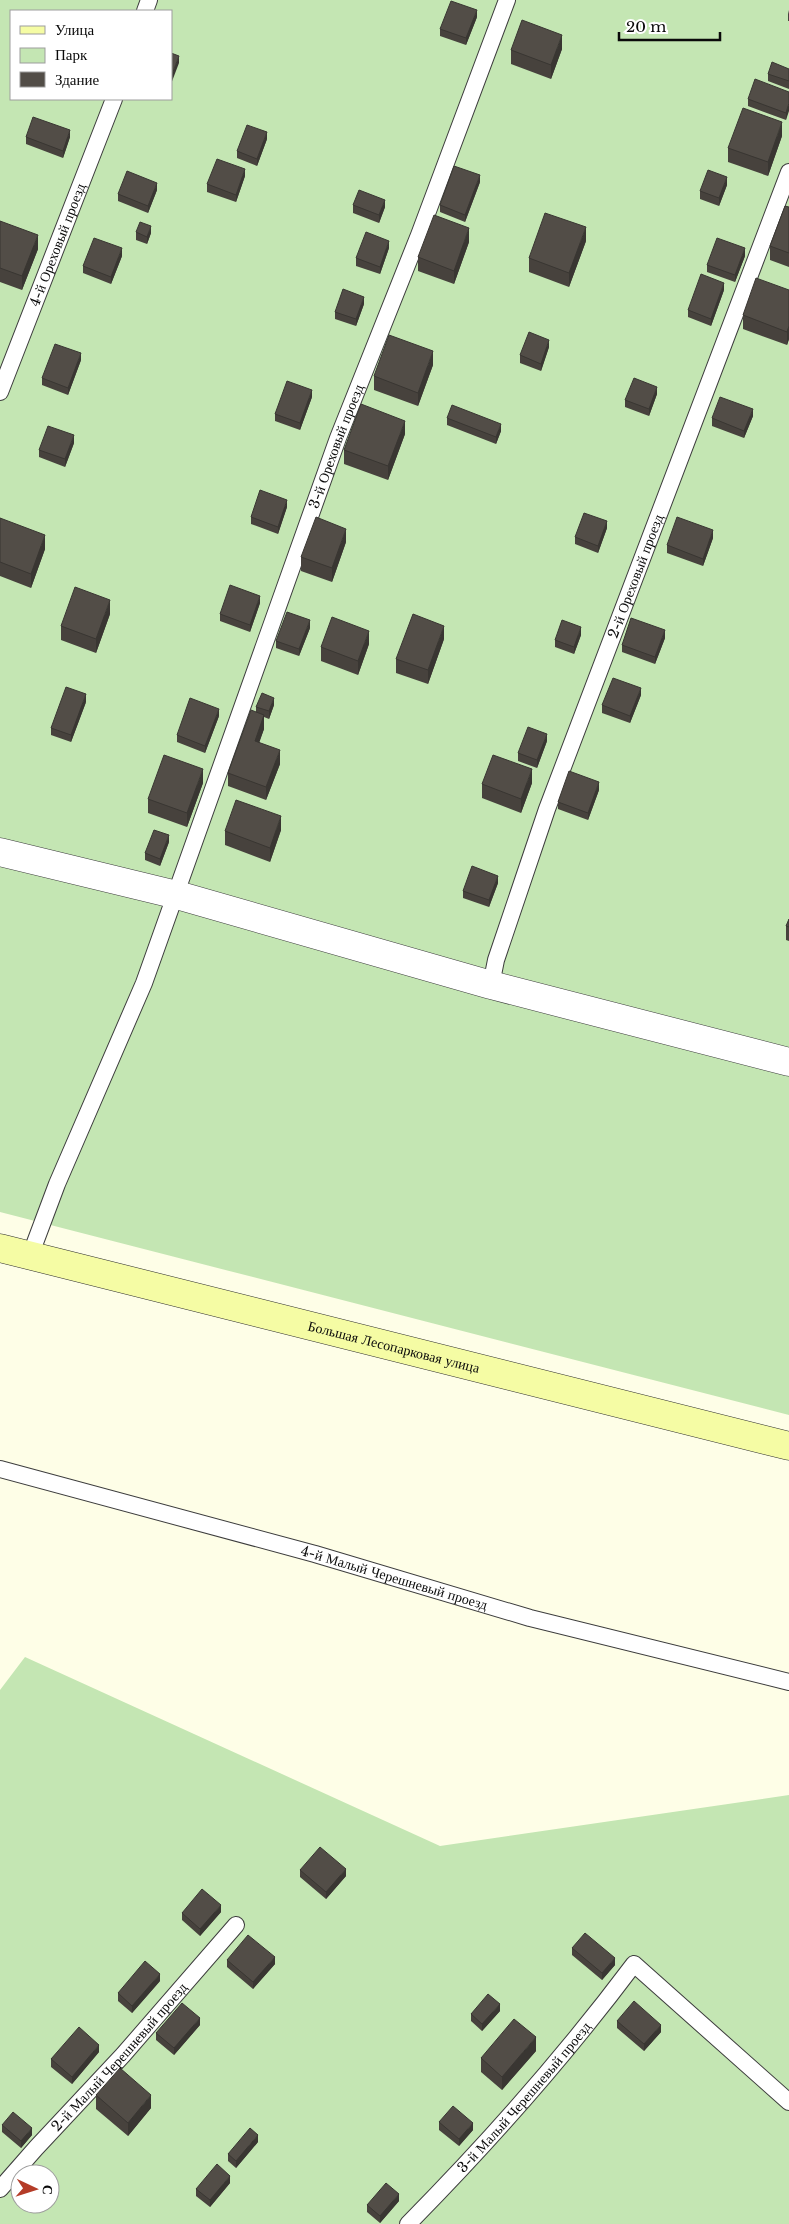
<svg xmlns="http://www.w3.org/2000/svg" width="789" height="2224" font-family="'Libre Baskerville',serif">
	<style>
		.green { fill: #c4e6b3; fill-rule: evenodd }
		.lines { fill: none; stroke-linecap: round; stroke-linejoin: round }
		.lane-casing { stroke: #3d3d3d; stroke-width: 18 }
		.street-casing { stroke: #3d3d3d; stroke-width: 29 }
		.secondary-casing { stroke: #2c2c2c; stroke-width: 29 }
		.lane { stroke: #fff; stroke-width: 16 }
		.street { stroke: #fff; stroke-width: 28 }
		.secondary { stroke: #f5fca4; stroke-width: 28 }
		.wall { fill: #47423d }
		.shaded-wall { fill: #393632 }
		.building { fill: #524d47; stroke: #393632 }
		.labels { text-anchor: middle; stroke-width: 5; stroke-linejoin: round; paint-order: stroke }
		.street-label { font-size: 14px; fill: #0a0a0a; stroke: #fff }
	</style>
	<rect width="100%" height="100%" fill="#fefee7"/>
	<!-- green -->
	<path class="green" d="M0 0H789V1415L0 1212ZM11 11H171V99H11Z
		M25 1657 440 1846 789 1795V2224H0V1690ZM20 2174H50V2204H20Z"/>
	<g class="lines">
		<defs>
			<g id="lane">
				<path d="M145 11 149 0"/>
				<path id="s1" d="M0 392 114 99"/>
				<path id="s2" d="M491 985 496 960 547 809 789 172"/>
				<path id="s3" d="M30 1256 57 1184 144 983 338 438 419 235 507 0"/>
				<path id="s4" d="M0 1469 315 1554 530 1618 789 1682"/>
				<path id="s5" d="M0 2189 36 2148 123 2055 236 1925"/>
				<path id="s6" d="M408 2224C489 2142 565 2056 634 1964L789 2102"/>
			</g>
			<path id="street" d="M0 852 177 895 491 985 789 1062"/>
			<g id="secondary">
				<path id="s7" d="M0 1248 789 1446"/>
			</g>
		</defs>
		<!-- lane casing -->
		<use href="#lane" class="lane-casing"/>
		<!-- street casing -->
		<use href="#street" class="street-casing"/>
		<!-- secondary casing -->
		<use href="#secondary" class="secondary-casing"/>
		<!-- lane -->
		<use href="#lane" class="lane"/>
		<!-- street -->
		<use href="#street" class="street"/>
		<!-- secondary -->
		<use href="#secondary" class="secondary"/>
	</g>
	<!-- wall -->
	<path class="wall" d="M789 10V21H788V14Z
		M477 17 466 45 440 36V29Z
		M562 49 551 79 511 64V50Z
		M789 69V89L768 81V74Z
		M789 92 786 120 748 106V99Z
		M782 136 768 176 728 162V148Z
		M26 137H70L63 158 26 144Z
		M267 139 257 166 237 158V151Z
		M245 176 236 202 207 192V184Z
		M480 182 465 222 440 212V205Z
		M727 185 719 206 700 199V191Z
		M157 190 148 213 118 201V194Z
		M353 205 385 207 379 223 353 213Z
		M789 207V267L770 260V246Z
		M0 221 38 249 22 290 0 282Z
		M136 232 151 233 147 244 136 240Z
		M586 241 569 287 529 272V258Z
		M469 242 454 284 418 271V257Z
		M389 248 380 274 356 266V258Z
		M122 256 111 284 83 273V266Z
		M745 256 735 282 707 272V265Z
		M724 290 711 326 688 317V310Z
		M789 290V339L787 345 743 329V315Z
		M364 304 356 326 335 319V312Z
		M549 347 541 371 520 363V355Z
		M81 360 68 395 42 385V378Z
		M433 365 418 406 374 390V376Z
		M657 394 649 416 625 407V400Z
		M312 397 300 430 275 421V414Z
		M753 416 744 438 712 426V418Z
		M447 418 501 431 496 444 447 425Z
		M405 434 388 480 344 464V450Z
		M74 443 65 467 39 457V450Z
		M287 507 278 534 251 524V517Z
		M0 518 45 549 31 588 0 576Z
		M607 528 598 553 575 544V537Z
		M713 538 703 566 667 553V545Z
		M346 542 332 582 301 571V557Z
		M260 603 250 632 220 621V614Z
		M110 614 96 653 61 640V626Z
		M310 628 299 656 276 648V641Z
		M581 635 574 654 555 647V640Z
		M665 638 655 664 622 652V645Z
		M444 639 428 684 396 673V659Z
		M369 644 358 675 321 661V647Z
		M641 695 630 723 602 713V705Z
		M86 702 71 742 51 735V728Z
		M274 705 269 719 264 717V729L259 742 280 764 266 800 228 786V773L256 712V707Z
		M219 716 205 753 177 742V735Z
		M547 741 537 768 518 761V753Z
		M203 783 187 827 148 813V799Z
		M532 783 521 813 482 798V784Z
		M599 790 588 820 558 809V802Z
		M281 830 270 862 225 845V831Z
		M169 842 160 866 145 860V853Z
		M498 883 489 907 463 898V891Z
		M789 919V941L786 940V926Z
		M300 1870 346 1876 326 1899 300 1877Z
		M221 1912 200 1936 182 1920V1913Z
		M572 1948 615 1965 602 1980 572 1955Z
		M227 1960 275 1964 253 1989 227 1967Z
		M160 1981 132 2013 118 2001V1993Z
		M500 2011 482 2031 471 2021V2014Z
		M617 2021 661 2032 644 2051 617 2028Z
		M200 2025 174 2055 156 2040V2033Z
		M536 2051 502 2090 481 2072V2058Z
		M99 2052 72 2084 51 2067V2059Z
		M96 2095 151 2108 128 2136 96 2109Z
		M439 2122 473 2130 459 2146 439 2130Z
		M2 2125 32 2135 21 2148 2 2132Z
		M258 2142 236 2168 228 2161V2154Z
		M230 2183 210 2207 196 2196V2189Z
		M399 2201 380 2223 367 2212V2205Z"/>
	<!-- shaded-wall -->
	<path class="shaded-wall" d="M477 10V17L466 45V38Z
		M562 35V49L551 79V65Z
		M179 56V63L171 84V77Z
		M789 103V111L786 120V113Z
		M782 122V136L768 176V162Z
		M70 130V137L63 158V151Z
		M267 132V139L257 166V159Z
		M245 169V176L236 202V195Z
		M480 175V182L465 222V215Z
		M727 177V185L719 206V198Z
		M157 183V190L148 213V206Z
		M385 200V207L379 223V215Z
		M151 226V233L147 244V237Z
		M586 227V241L569 287V273Z
		M469 228V242L454 284V271Z
		M38 235V249L22 290V276Z
		M389 241V248L380 274V267Z
		M122 248V256L111 284V277Z
		M745 248V256L735 282V275Z
		M724 283V290L711 326V319Z
		M364 297V304L356 326V319Z
		M789 326V339L787 345V332Z
		M549 340V347L541 371V364Z
		M433 351V365L418 406V393Z
		M81 353V360L68 395V388Z
		M657 387V394L649 416V409Z
		M312 390V397L300 430V423Z
		M753 409V416L744 438V431Z
		M405 421V434L388 480V466Z
		M501 424V431L496 444V437Z
		M74 435V443L65 467V459Z
		M287 500V507L278 534V527Z
		M607 521V528L598 553V546Z
		M346 529V542L332 582V568Z
		M713 530V538L703 566V559Z
		M45 535V549L31 588V574Z
		M260 596V603L250 632V625Z
		M110 600V614L96 653V639Z
		M310 620V628L299 656V649Z
		M444 626V639L428 684V670Z
		M581 627V635L574 654V647Z
		M665 630V638L655 664V657Z
		M369 631V644L358 675V661Z
		M641 688V695L630 723V716Z
		M86 694V702L71 742V735Z
		M274 698V705L269 719V711Z
		M219 709V716L205 753V746Z
		M264 715V729L255 755V741Z
		M547 734V741L537 768V760Z
		M280 750V764L266 800V787Z
		M203 769V783L187 827V813Z
		M532 769V783L521 813V799Z
		M599 782V790L588 820V813Z
		M281 816V830L270 862V848Z
		M169 835V842L160 866V859Z
		M498 876V883L489 907V900Z
		M346 1869V1876L326 1899V1892Z
		M221 1905V1912L200 1936V1929Z
		M275 1957V1964L253 1989V1982Z
		M615 1958V1965L602 1980V1973Z
		M160 1974V1981L132 2013V2006Z
		M500 2004V2011L482 2031V2024Z
		M200 2018V2025L174 2055V2048Z
		M661 2025V2032L644 2051V2044Z
		M536 2037V2051L502 2090V2077Z
		M99 2045V2052L72 2084V2077Z
		M151 2095V2108L128 2136V2123Z
		M473 2123V2130L459 2146V2139Z
		M32 2128V2135L21 2148V2141Z
		M258 2135V2142L236 2168V2161Z
		M230 2176V2183L210 2207V2200Z
		M399 2194V2201L380 2223V2216Z"/>
	<!-- building -->
	<path class="building" d="M451 1 477 10 466 38 440 29Z
		M522 20 562 35 551 65 511 50Z
		M171 53 179 56 171 77Z
		M772 62 789 69V81L768 74Z
		M755 79 789 92V103L786 113 748 99Z
		M743 108 782 122 768 162 728 148Z
		M33 117 70 130 63 151 26 137Z
		M247 125 267 132 257 159 237 151Z
		M217 159 245 169 236 195 207 184Z
		M454 166 480 175 465 215 440 205Z
		M708 170 727 177 719 198 700 191Z
		M127 171 157 183 148 206 118 194Z
		M359 190 385 200 379 215 353 205Z
		M785 206 789 207V253L770 246Z
		M545 213 586 227 569 273 529 258Z
		M434 215 469 228 454 271 418 257Z
		M0 221 38 235 22 276 0 268Z
		M140 222 151 226 147 237 136 232Z
		M366 232 389 241 380 267 356 258Z
		M94 238 122 248 111 277 83 266Z
		M717 238 745 248 735 275 707 265Z
		M701 274 724 283 711 319 688 310Z
		M756 278 789 290V326L787 332 743 315Z
		M343 289 364 297 356 319 335 312Z
		M529 332 549 340 541 364 520 355Z
		M389 335 433 351 418 393 374 376Z
		M55 344 81 353 68 388 42 378Z
		M634 378 657 387 649 409 625 400Z
		M287 381 312 390 300 423 275 414Z
		M720 397 753 409 744 431 712 418Z
		M361 404 405 421 388 466 344 450Z
		M452 405 501 424 496 437 447 418Z
		M48 426 74 435 65 459 39 450Z
		M260 490 287 500 278 527 251 517Z
		M584 513 607 521 598 546 575 537Z
		M316 517 346 529 332 568 301 557Z
		M677 517 713 530 703 559 667 545Z
		M0 518 45 535 31 574 0 562Z
		M230 585 260 596 250 625 220 614Z
		M75 587 110 600 96 639 61 626Z
		M287 612 310 620 299 649 276 641Z
		M413 614 444 626 428 670 396 659Z
		M332 617 369 631 358 661 321 647Z
		M631 618 665 630 655 657 622 645Z
		M562 620 581 627 574 647 555 640Z
		M613 678 641 688 630 716 602 705Z
		M66 687 86 694 71 735 51 728Z
		M262 693 274 698 269 711 256 707Z
		M190 698 219 709 205 746 177 735Z
		M251 710 264 715 255 741 280 750 266 787 228 773Z
		M528 727 547 734 537 760 518 753Z
		M164 755 203 769 187 813 148 799Z
		M493 755 532 769 521 799 482 784Z
		M569 771 599 782 588 813 558 802Z
		M236 800 281 816 270 848 225 831Z
		M154 830 169 835 160 859 145 853Z
		M472 866 498 876 489 900 463 891Z
		M789 919V927L786 926Z
		M320 1847 346 1869 326 1892 300 1870Z
		M202 1889 221 1905 200 1929 182 1913Z
		M585 1933 615 1958 602 1973 572 1948Z
		M248 1935 275 1957 253 1982 227 1960Z
		M145 1961 160 1974 132 2006 118 1993Z
		M488 1994 500 2004 482 2024 471 2014Z
		M634 2001 661 2025 644 2044 617 2021Z
		M182 2003 200 2018 174 2048 156 2033Z
		M514 2019 536 2037 502 2077 481 2058Z
		M79 2027 99 2045 72 2077 51 2059Z
		M120 2068 151 2095 128 2123 96 2095Z
		M453 2106 473 2123 459 2139 439 2122Z
		M13 2112 32 2128 21 2141 2 2125Z
		M250 2128 258 2135 236 2161 228 2154Z
		M217 2164 230 2176 210 2200 196 2189Z
		M386 2183 399 2194 380 2216 367 2205Z"/>
	<g class="labels">
		<!-- street labels -->
		<g class="street-label">
			<text dy="5" stroke="none"><textPath href="#s1" startOffset="158">4-й Ореховый проезд</textPath></text>
			<text dy="5" stroke="none"><textPath href="#s3" startOffset="866">3-й Ореховый проезд</textPath></text>
			<text dy="5" stroke="none"><textPath href="#s2" startOffset="434">2-й Ореховый проезд</textPath></text>
			<text dy="5" stroke="none"><textPath href="#s7" startOffset="406">Большая Лесопарковая улица</textPath></text>
			<text dy="5" stroke="none"><textPath href="#s4" startOffset="409">4-й Малый Черешневый проезд</textPath></text>
			<text dy="5" stroke="none"><textPath href="#s5" startOffset="178">2-й Малый Черешневый проезд</textPath></text>
			<text dy="5" stroke="none"><textPath href="#s6" startOffset="172">3-й Малый Черешневый проезд</textPath></text>
		</g>
	</g>
	<!-- legend -->
	<rect x="10" y="10" width="162" height="90" fill="#ffffff" stroke="#9d9d9d"/>
	<rect x="20" y="26" width="25" height="8" fill="#f5fca4" stroke="#9d9d9d"/>
	<text x="55" y="35" font-size="15" fill="#0a0a0a">Улица</text>
	<rect x="20" y="48" width="25" height="15" fill="#c4e6b3" stroke="#9d9d9d"/>
	<text x="55" y="60" font-size="15" fill="#0a0a0a">Парк</text>
	<rect x="20" y="72" width="25" height="15" fill="#524d47" stroke="#9d9d9d"/>
	<text x="55" y="85" font-size="15" fill="#0a0a0a">Здание</text>
	<!-- north arrow -->
	<g transform="translate(35 2189) rotate(94)"><circle r="24" fill="#ffffff" stroke="#9d9d9d"/>
	<path d="M0-4L9 19L0 12L-9 19Z" fill="#b43c28"/>
	<text y="-8" font-size="14" font-weight="bold" text-anchor="middle" fill="#0a0a0a">С</text>
	</g>
	<!-- scale -->
	<path d="M619 32v8h101v-8" fill="none" stroke="#0a0a0a" stroke-width="2.5"/>
	<text x="626" y="32" font-size="15" fill="#0a0a0a" stroke="#ffffff" stroke-width="4" paint-order="stroke">20 m</text>
</svg>
